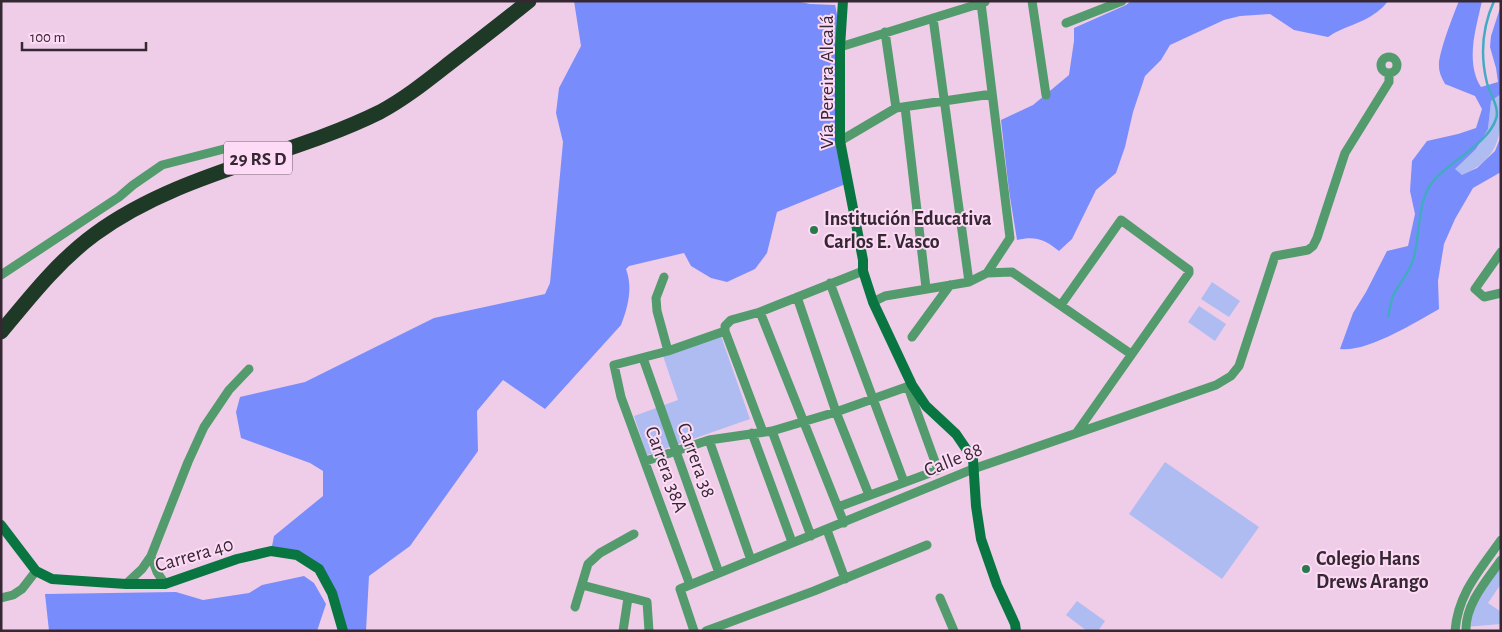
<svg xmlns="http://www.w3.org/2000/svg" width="1502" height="632" font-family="'Alegreya Sans',sans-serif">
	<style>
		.green { fill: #afbcf1 }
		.forest { fill: #798cfc }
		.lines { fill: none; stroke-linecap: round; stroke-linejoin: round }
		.stream { stroke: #43abc1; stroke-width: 2.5 }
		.street { stroke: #539b6c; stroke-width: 9 }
		.secondary { stroke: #097641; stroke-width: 10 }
		.highway { stroke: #1f3927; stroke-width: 15 }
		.poi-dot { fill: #29794a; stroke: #fddaf5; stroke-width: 2 }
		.labels { text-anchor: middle; stroke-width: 4; stroke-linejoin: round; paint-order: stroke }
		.shield { fill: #fddaf5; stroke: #715d6c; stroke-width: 1 }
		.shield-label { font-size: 19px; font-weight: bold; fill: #352832 }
		.street-label { font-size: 20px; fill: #352832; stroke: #fddaf5 }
		.poi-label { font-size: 20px; font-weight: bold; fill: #352832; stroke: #fddaf5; text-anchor: start }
	</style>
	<rect width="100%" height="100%" fill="#efcde8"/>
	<!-- green -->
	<path class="green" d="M1501 94C1501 137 1502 155 1462 176L1454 169 1476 149 1488 129 1491 101Z
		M1212 282 1240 301 1229 317 1201 299Z
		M1199 306 1226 324 1215 341 1188 322Z
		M720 333 750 419 647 455 634 416 678 400 662 353Z
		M1165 462 1259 527 1222 579 1129 514Z
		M1501 560V584L1488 603 1500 611 1501 610V624L1465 627 1469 610Z
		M1077 601 1105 621 1098 631H1087L1066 615Z"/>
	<!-- forest -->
	<path class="forest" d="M574 1H796L810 4 835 5 841 34 840 79 848 183 777 212 767 253 755 269 727 282 711 278 691 266 684 253 629 266 626 269C633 288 628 307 621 325L545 409 503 380 477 411 478 451 410 546 369 576 366 631H345L322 575 297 555 271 551 274 536 323 496V471L310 463 241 438 236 412 240 397 305 382 434 318 545 294 550 283 563 142 556 113 559 88 581 46Z
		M1131 1H1388C1385 5 1381 9 1377 12 1362 24 1343 26 1328 37L1294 30 1270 14 1240 16 1224 20 1170 45 1161 60 1145 76 1133 112 1125 147 1116 173 1096 190 1072 239 1059 251C1044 239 1035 236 1017 240L1009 191 1001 120 1033 105 1069 75 1074 41V28L1126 5Z
		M1459 1H1482C1476 28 1465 62 1481 87L1498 82 1496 68 1490 47 1491 36 1501 5V94L1491 101 1488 129 1476 149 1455 169 1462 175 1477 168 1495 151 1501 136V172L1473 188 1455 219 1444 244 1438 281 1439 309C1416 322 1366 353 1340 349L1353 313 1366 292 1387 251 1408 246 1415 214 1410 191 1412 161 1427 141 1458 134 1476 128 1482 109 1475 96 1445 84C1442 78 1439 73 1439 66 1438 54 1454 13 1459 1Z
		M304 576 314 583 326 604 317 631H49L45 594 176 592 203 600 249 593 262 585Z"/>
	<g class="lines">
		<!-- stream -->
		<path class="stream" d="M1388 316C1390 309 1391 300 1394 294 1400 282 1409 273 1413 260 1420 237 1417 208 1429 187 1443 164 1487 146 1496 119 1500 108 1490 94 1487 83 1480 55 1482 28 1494 1"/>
		<!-- street -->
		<path class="street" d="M1032 1 1046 95
			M981 3 1010 238 987 273
			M933 18 969 282
			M1066 23 1122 1
			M885 32 896 108
			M840 47 985 2
			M1381 65a8 8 0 1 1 16 0a8 8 0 1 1-16 0Z
			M905 107 926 288
			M840 141 896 108 992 94
			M1501 252 1475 289 1484 297 1501 293
			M1 275 119 197 133 185 162 165 224 149
			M664 277 656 298 657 311 668 351
			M830 283 904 482
			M797 297 836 412 869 495
			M873 302 885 296 969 282 987 273 1012 272 1131 354
			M1061 305 1121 220 1189 270V273L1077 432
			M760 312 844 523
			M912 337 950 285
			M643 358 719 573
			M772 431 811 536
			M763 432 725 331V326L731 320 760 312 863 271
			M752 433 792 542
			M709 440 751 560
			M646 461 709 440 772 431 836 412 912 385
			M838 507 938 470 908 387
			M827 530 845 579
			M151 556 188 462 204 427 229 390 249 369
			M126 584 142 569 151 556 157 572 165 584
			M582 585 647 602 649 631
			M690 585 621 397 614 365 668 351 725 331
			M1 598 13 595 22 589 36 571
			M940 598 954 631
			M575 607 588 564 600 553 634 534
			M623 631 628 598
			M694 631 680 589 973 469 1216 385 1231 376 1239 366 1275 256 1308 250 1313 246 1317 238 1345 153 1389 82V73
			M706 631 814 591 927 545
			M1455 631C1458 593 1480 570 1501 540
			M1466 631C1465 604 1487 580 1501 560"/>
		<!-- secondary -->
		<path class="secondary" d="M843 1 840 47V141L863 260V271L873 302 912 385 926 406 956 434 973 459 976 506 981 539 997 585 1015 624 1016 631
			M1 525 36 571 52 579 126 584H165L237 559 271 551 297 555 319 569 332 593 343 631"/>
		<!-- highway -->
		<path class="highway" d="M1 332C30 297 58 261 95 234 180 172 287 158 380 112 406 98 428 80 451 62 477 42 503 22 529 1"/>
	</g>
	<!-- markers -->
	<g class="poi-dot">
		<circle cx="814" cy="230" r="5"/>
		<circle cx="1306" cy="569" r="5"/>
	</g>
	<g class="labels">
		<!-- shield labels -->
		<rect class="shield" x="224" y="141.5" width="68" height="33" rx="4"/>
		<g class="shield-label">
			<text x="258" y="165">29 RS D</text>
		</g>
		<!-- street labels -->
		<g class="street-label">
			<text transform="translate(826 82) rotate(-90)" y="7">Vía Pereira Alcalá</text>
			<text transform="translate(953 459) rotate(-22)" y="7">Calle 88</text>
			<text transform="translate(697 460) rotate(70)" y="7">Carrera 38</text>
			<text transform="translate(667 469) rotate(70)" y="7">Carrera 38A</text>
			<text transform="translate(194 554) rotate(-16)" y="7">Carrera 40</text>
		</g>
		<!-- poi labels -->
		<g class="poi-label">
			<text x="824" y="225">Institución Educativa<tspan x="824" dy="23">Carlos E. Vasco</tspan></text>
			<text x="1316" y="565">Colegio Hans<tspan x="1316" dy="23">Drews Arango</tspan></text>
		</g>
	</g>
	<!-- border -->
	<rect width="1502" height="632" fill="none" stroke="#352832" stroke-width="5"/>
	<!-- scale -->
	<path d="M22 42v8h124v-8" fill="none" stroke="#352832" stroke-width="2.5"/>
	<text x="30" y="42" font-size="15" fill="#352832" stroke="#fddaf5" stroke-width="4" paint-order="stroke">100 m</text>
</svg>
